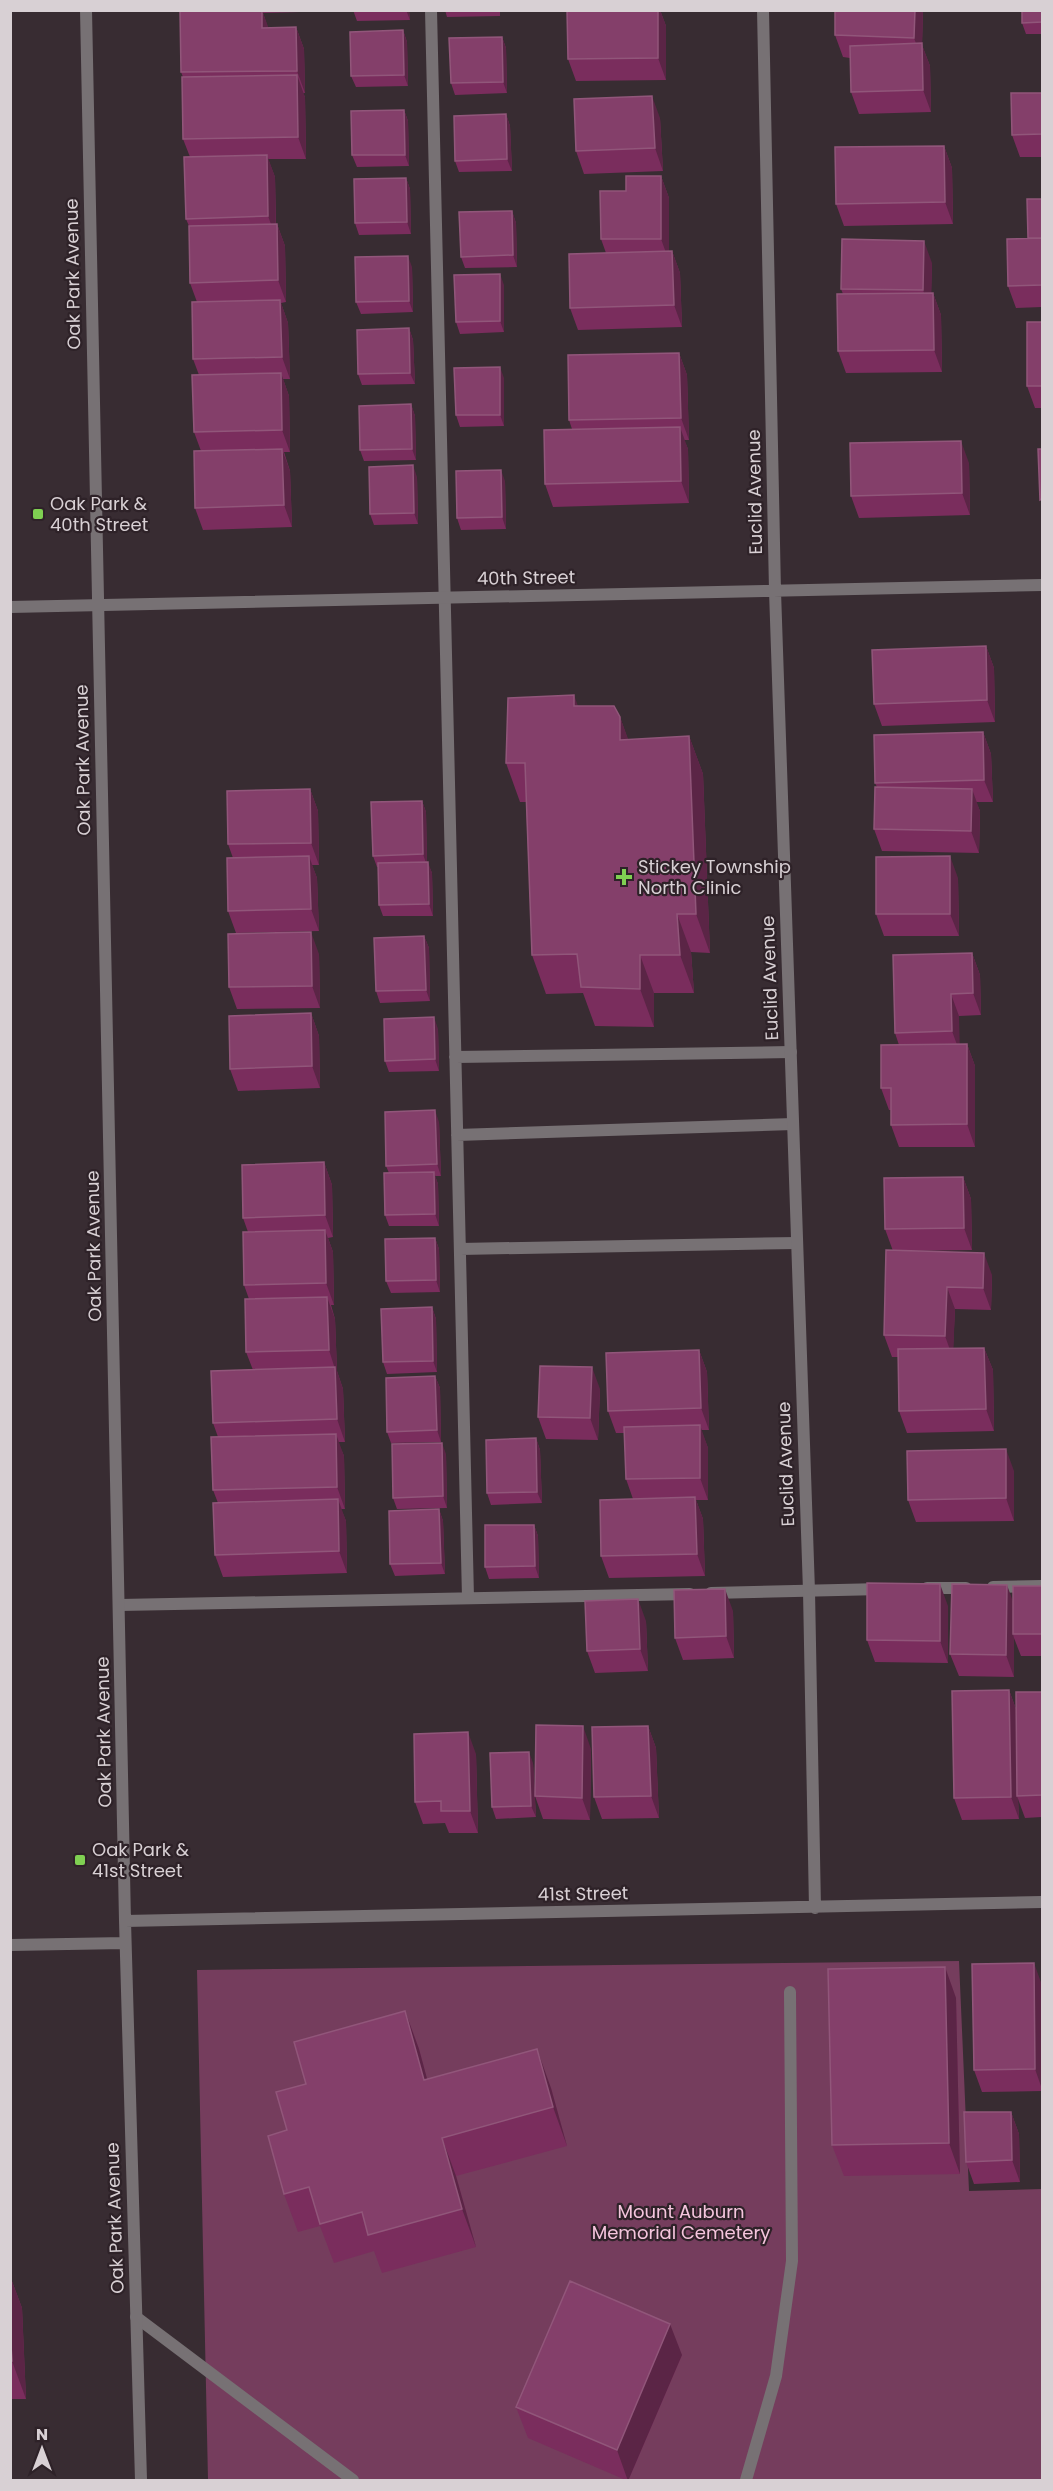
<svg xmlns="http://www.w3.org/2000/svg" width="1053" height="2491" font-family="Poppins,sans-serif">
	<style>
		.green { fill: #753d5d }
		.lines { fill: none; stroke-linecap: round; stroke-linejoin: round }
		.lane { stroke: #777174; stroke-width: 12 }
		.street { stroke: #777174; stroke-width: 12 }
		.wall { fill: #7a2d5d }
		.shaded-wall { fill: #5b2546 }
		.building { fill: #843f6a; stroke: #91567a; stroke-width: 1.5 }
		.poi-dot { fill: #7fd052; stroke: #2e2228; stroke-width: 2 }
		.labels { text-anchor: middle; stroke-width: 4.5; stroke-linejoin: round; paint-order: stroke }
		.street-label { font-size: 18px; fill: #d8d0d4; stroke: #2e2228 }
		.poi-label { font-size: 18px; fill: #d8d0d4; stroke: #2e2228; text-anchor: start }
		.park-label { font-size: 18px; fill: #f5c5dd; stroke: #2e2228 }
	</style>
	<rect width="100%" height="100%" fill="#382c32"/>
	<!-- green -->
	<path class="green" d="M959 1961 969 2191 1042 2189V2480H208L197 1970Z"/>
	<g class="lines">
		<!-- lane -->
		<path class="lane" d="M431 10 468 1598
			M455 1057 791 1052
			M457 1135 793 1124
			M460 1249 797 1243
			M993 1587 1042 1586
			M927 1588H966
			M711 1593 882 1589
			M120 1605 690 1594
			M136 2317 353 2480
			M746 2480 776 2376 792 2261 790 1992"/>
		<!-- street -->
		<path class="street" d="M86 10 125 1921 141 2480
			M763 10 775 591 809 1591 815 1908
			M10 607 1042 585
			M125 1921 1042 1902
			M10 1945 125 1943"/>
	</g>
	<!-- wall -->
	<path class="wall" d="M186 10H300V12L263 13 268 28 296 27 304 49 305 93H303L305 97 306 159H268L275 177 276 224H277L285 246 286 302 281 303 288 323 290 379H283L289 396 290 452H284L290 471 292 527 203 530 195 508 201 451 194 432 199 375 193 359 197 302 190 283 189 226 186 219 190 157 183 139V77L181 72Z
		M353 10H409L410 20 357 21Z
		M445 10H500V16L447 17Z
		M567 10H660L666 26V80L576 81 568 59Z
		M923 10 922 45 930 66 931 112 859 114 851 92 850 58 843 57 835 35Z
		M1042 10V34H1026L1022 23Z
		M403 30 407 42 408 86 356 87 351 76Z
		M502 37 506 48 507 93 455 95 451 83Z
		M1042 93V157H1020L1012 135Z
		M404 110 408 121 409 166 357 167 352 155Z
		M506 114 510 126 512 171 459 172 455 161Z
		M660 118 663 171 584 174 576 151Z
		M944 146 952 168 953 224 844 226 836 204Z
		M661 176 669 198V251H672L680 273 682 327 578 330 570 308 606 253 601 239 626 191Z
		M406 178 410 189 411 234 359 235 355 223Z
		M1042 199V307L1016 308 1008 286 1028 238Z
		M512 211 516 223 517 267 465 268 461 257Z
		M932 263 931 293H933L941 315 942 372 846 373 838 351 843 294 841 289Z
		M412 267 413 312 361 314 356 302Z
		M504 285V332L460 334 456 322Z
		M1042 322V408H1035L1027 386Z
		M409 328 413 340 415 384 362 385 358 374Z
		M679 353 687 375 689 440H684L688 449 689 503 553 507 545 484 572 429 569 420Z
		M504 378V426L460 427 456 415Z
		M411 404 415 416 416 460 364 461 360 450Z
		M969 463 970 515 859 518 851 496Z
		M417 477 418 524 374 525 370 514Z
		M505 481 506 529 461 530 457 518Z
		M986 646 994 668 995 722 882 726 874 704Z
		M578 706 620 717 628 740 689 736 703 774 710 953 691 952 694 993H654V1027L595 1026 583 993 546 994 532 955 526 802H520L506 763Z
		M983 732 991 754 993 802H976L980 811 979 853 882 851 874 829 877 787 875 783Z
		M310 789 318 811 319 865H312L317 878 319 931 236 933 228 911 233 858 228 844Z
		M422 801 426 812 427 862 432 873 433 916H383L379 905 378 867H377L373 856Z
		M958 878 959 936H884L876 914Z
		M424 936 429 948 430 1001 380 1003 376 991Z
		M972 953 980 975 981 1015 959 1016V1044H967L975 1066V1147H899L891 1125V1110H889L881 1088 899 1045 895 1033Z
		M319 954 320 1008 237 1009 229 987Z
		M311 1013 319 1036 320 1088 238 1091 230 1069Z
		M438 1029 439 1071 389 1072 385 1061Z
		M439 1122 441 1176H435L438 1184 439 1226H389L385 1215 389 1173 386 1166Z
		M324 1162 332 1185 333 1237 328 1238 333 1252 334 1305H331L335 1319 337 1371 343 1389 345 1442H338L344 1456 345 1509H341L346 1521 347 1573 223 1577 215 1555 218 1503 213 1490 218 1437 213 1423 253 1370 246 1352 249 1299 244 1285 248 1232 243 1218Z
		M963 1177 971 1199 972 1250 902 1251 992 1275 991 1310 955 1309 953 1349 984 1348 993 1370 994 1431 907 1433 899 1411 898 1357H892L884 1335 893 1251 885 1229Z
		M435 1238 439 1249 440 1292 391 1293 386 1281Z
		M432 1307 436 1319 437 1372 387 1374 383 1362Z
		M699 1350 707 1372 709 1430H701L708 1448V1500H696L703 1519 705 1576 609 1578 601 1556 633 1499 626 1479 625 1433H616L608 1411Z
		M435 1376 440 1388 441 1442 391 1443 387 1432Z
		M600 1389 598 1440 546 1439 538 1417Z
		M536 1438 540 1450 542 1503 491 1505 487 1493Z
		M446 1454 447 1508 397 1509 393 1498Z
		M1014 1471V1521L916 1522 908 1500Z
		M439 1509 443 1521 445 1574 395 1576 390 1564Z
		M534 1525 538 1536 539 1578 489 1579 485 1567Z
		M1042 1586V1656H1021L1014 1638V1677L959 1676 950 1654 1013 1602Z
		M948 1606V1663L875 1662 867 1640Z
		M733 1611 734 1658 683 1660 675 1638Z
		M646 1621 648 1671 595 1673 587 1651Z
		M1009 1690 1016 1709 1042 1692V1817L1025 1818 1018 1799 1019 1819 962 1820 954 1798Z
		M648 1726 656 1748 659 1818 602 1819 594 1797Z
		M591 1749 590 1820 543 1819 535 1796Z
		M476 1754 478 1833H449L445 1823 423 1824 415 1802Z
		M533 1763 536 1817 496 1819 492 1807Z
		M945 1967 956 1998 960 2174 844 2176 832 2145Z
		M1042 1985V2091L982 2092 974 2070Z
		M405 2011 419 2049 427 2080 551 2088 567 2146 456 2176 476 2247 382 2273 374 2251 334 2263 320 2226 298 2232 284 2194 287 2130 306 2084Z
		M1011 2112 1019 2134 1020 2182 974 2184 966 2162Z
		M10 2276 22 2308 26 2399H10Z
		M682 2355 628 2481 528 2438 516 2407Z"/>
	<!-- shaded-wall -->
	<path class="shaded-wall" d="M262 10 270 32 262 28Z
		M406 10H409L410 20Z
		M658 10H660L666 26V80L658 58Z
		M915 10H923L922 45 930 66 931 112 923 90 922 60 914 38Z
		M296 27 304 49 305 93 297 71Z
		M403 30 407 42 408 86 404 75Z
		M502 37 506 48 507 93 503 82Z
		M297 75 305 97 306 159 298 137Z
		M652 96 660 118 663 171 655 148Z
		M404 110 408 121 409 166 405 155Z
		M506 114 510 126 512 171 507 159Z
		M944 146 952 168 953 224 945 202Z
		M267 155 275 177 276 238 268 216Z
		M661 176 669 198V261L661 239Z
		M406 178 410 189 411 234 407 222Z
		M512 211 516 223 517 267 513 255Z
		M277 224 285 246 286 302 278 280Z
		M924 241 932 263 931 312 923 290Z
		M672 251 680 273 682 327 674 305Z
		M408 256 412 267 413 312 409 301Z
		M500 274 504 285V332L500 321Z
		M933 293 941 315 942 372 934 350Z
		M280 300 288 323 290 379 282 357Z
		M409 328 413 340 415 384 410 373Z
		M679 353 687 375 689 440 681 418Z
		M500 367 504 378V426L500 415Z
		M281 373 289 396 290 452 282 430Z
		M411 404 415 416 416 460 412 449Z
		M680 427 688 449 689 503 681 481Z
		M961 441 969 463 970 515 962 493Z
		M282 449 290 471 292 527 284 505Z
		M413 465 417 477 418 524 414 513Z
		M501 470 505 481 506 529 502 517Z
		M986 646 994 668 995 722 987 700Z
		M574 695 588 734 574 706Z
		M620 717 634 755 620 740Z
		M983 732 991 754 993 802 984 780Z
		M689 736 703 774 710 953 696 914Z
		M310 789 318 811 319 865 311 843Z
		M972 789 980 811 979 853 971 831Z
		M422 801 426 812 427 866 423 854Z
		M309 856 317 878 319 931 311 909Z
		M950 856 958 878 959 936 950 914Z
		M428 862 432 873 433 916 429 904Z
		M677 914 691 952 694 993 680 955Z
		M311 932 319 954 320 1008 312 986Z
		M424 936 429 948 430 1001 426 990Z
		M972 953 980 975 981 1015 973 993Z
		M640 955 654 993V1027L640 989Z
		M951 994 959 1016 960 1053 952 1031Z
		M311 1013 319 1036 320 1088 312 1066Z
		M434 1017 438 1029 439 1071 435 1059Z
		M967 1044 975 1066V1147L967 1124Z
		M435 1110 439 1122 441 1176 437 1164Z
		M324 1162 332 1185 333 1237 325 1215Z
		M434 1172 438 1184 439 1226 435 1214Z
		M963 1177 971 1199 972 1250 964 1228Z
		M325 1230 333 1252 334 1305 326 1283Z
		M435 1238 439 1249 440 1292 436 1280Z
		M984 1253 992 1275 991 1310 983 1288Z
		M947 1287 955 1309 953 1358 945 1336Z
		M327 1297 335 1319 337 1371 343 1389 345 1442 337 1419 335 1369 329 1350Z
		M432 1307 436 1319 437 1372 433 1361Z
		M984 1348 993 1370 994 1431 986 1409Z
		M699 1350 707 1372 709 1430 701 1408Z
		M592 1367 600 1389 598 1440 590 1418Z
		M435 1376 440 1388 441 1442 437 1430Z
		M700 1425 708 1448V1500L700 1478Z
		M336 1434 344 1456 345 1509 337 1487Z
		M536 1438 540 1450 542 1503 537 1492Z
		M442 1443 446 1454 447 1508 443 1496Z
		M1006 1449 1014 1471V1521L1006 1498Z
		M695 1497 703 1519 705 1576 697 1554Z
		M338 1499 346 1521 347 1573 339 1551Z
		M439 1509 443 1521 445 1574 441 1563Z
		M534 1525 538 1536 539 1578 535 1566Z
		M940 1584 948 1606V1663L940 1641Z
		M1007 1585 1015 1607 1013 1634 1014 1638V1677L1006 1655Z
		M725 1589 733 1611 734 1658 726 1636Z
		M638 1599 646 1621 648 1671 640 1649Z
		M1009 1690 1017 1712V1796L1018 1799 1019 1819 1011 1797Z
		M583 1726 591 1749 590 1820 582 1798Z
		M648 1726 656 1748 659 1818 651 1796Z
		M468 1732 476 1754 478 1833 470 1811Z
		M529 1752 533 1763 536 1817 531 1806Z
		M1034 1963 1042 1985V2089L1035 2069Z
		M945 1967 956 1998 960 2174 949 2143Z
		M405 2011 419 2049 438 2119 424 2080Z
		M537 2049 551 2088 567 2146 553 2107Z
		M1011 2112 1019 2134 1020 2182 1012 2160Z
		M442 2138 456 2176 476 2247 462 2209Z
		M10 2276 22 2308 26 2399 12 2361Z
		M670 2324 682 2355 628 2481 617 2450Z"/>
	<!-- building -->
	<path class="building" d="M262 10V28L296 27 297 71 181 72 180 11Z
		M567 10H658V58L568 59Z
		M835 10H915L914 38 835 35Z
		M1022 10H1042V22L1022 23Z
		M403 30 404 75 351 76 350 32Z
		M502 37 503 82 451 83 449 38Z
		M922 43 923 90 851 92 850 46Z
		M297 75 298 137 183 139 182 77Z
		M1011 93H1042V134L1012 135Z
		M652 96 655 148 576 151 574 99Z
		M404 110 405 155H352L351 111Z
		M506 114 507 159 455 161 454 116Z
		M944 146 945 202 836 204 835 147Z
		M267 155 268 216 186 219 184 157Z
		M626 176H661V239H601L600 191H626Z
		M406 178 407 222 355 223 354 179Z
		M1027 199H1042V238H1028Z
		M512 211 513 255 461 257 459 212Z
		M277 224 278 280 190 283 189 226Z
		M1042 238V285L1008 286 1007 239Z
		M842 239 924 241 923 290 841 289Z
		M672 251 674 305 570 308 569 254Z
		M408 256 409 301 356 302 355 257Z
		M500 274V321L456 322 454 275Z
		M933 293 934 350 838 351 837 294Z
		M280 300 282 357 193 359 192 302Z
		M1027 322H1042V386H1027Z
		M409 328 410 373 358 374 357 330Z
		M679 353 681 418 569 420 568 355Z
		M500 367V415H456L454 368Z
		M281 373 282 430 194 432 192 375Z
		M411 404 412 449 360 450 359 406Z
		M680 427 681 481 545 484 544 430Z
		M961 441 962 493 851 496 850 443Z
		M282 449 284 505 195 508 194 451Z
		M1038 449H1042V499L1040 500Z
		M413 465 414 513 370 514 369 467Z
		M501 470 502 517 457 518 456 471Z
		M986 646 987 700 874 704 872 650Z
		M574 695V706H614L620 717V740L689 736 696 914H677L680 955H640V989L581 987 577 954 532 955 525 763H506L508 698Z
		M983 732 984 780 875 783 874 735Z
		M875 787 972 789 971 831 874 829Z
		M310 789 311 843 228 844 227 791Z
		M422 801 423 854 373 856 371 802Z
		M309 856 311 909 228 911 227 858Z
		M950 856V914H876V857Z
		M428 862 429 904 379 905 378 863Z
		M311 932 312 986 229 987 228 934Z
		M424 936 426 990 376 991 374 938Z
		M972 953 973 993 951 994 952 1031 895 1033 893 955Z
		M311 1013 312 1066 230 1069 229 1016Z
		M434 1017 435 1059 385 1061 384 1019Z
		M967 1044V1124L891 1125V1088H881V1045Z
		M435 1110 437 1164 386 1166 385 1112Z
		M324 1162 325 1215 243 1218 242 1165Z
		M434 1172 435 1214 385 1215 384 1173Z
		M963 1177 964 1228 885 1229 884 1178Z
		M325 1230 326 1283 244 1285 243 1232Z
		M435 1238 436 1280 386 1281 385 1239Z
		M886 1250 984 1253 983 1288 947 1287 945 1336 884 1335Z
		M327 1297 329 1350 246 1352 245 1299Z
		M432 1307 433 1361 383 1362 381 1309Z
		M984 1348 986 1409 899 1411 898 1349Z
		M699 1350 701 1408 608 1411 606 1353Z
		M540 1366 592 1367 590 1418 538 1417Z
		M335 1367 337 1419 213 1423 211 1371Z
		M435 1376 437 1430 387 1432 386 1378Z
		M700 1425V1478L626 1479 624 1427Z
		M336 1434 337 1487 213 1490 211 1437Z
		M536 1438 537 1492 487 1493 486 1440Z
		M442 1443 443 1496 393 1498 392 1444Z
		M1006 1449V1498L908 1500 907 1451Z
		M695 1497 697 1554 601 1556 600 1500Z
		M338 1499 339 1551 215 1555 213 1503Z
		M439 1509 441 1563 390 1564 389 1511Z
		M485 1525H534L535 1566 485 1567Z
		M867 1583 940 1584V1641L867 1640Z
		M952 1584 1007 1585 1006 1655 950 1654Z
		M1013 1586H1042V1634H1013Z
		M725 1589 726 1636 675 1638 674 1590Z
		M638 1599 640 1649 587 1651 585 1601Z
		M1009 1690 1011 1797 954 1798 952 1691Z
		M1016 1692H1042V1795L1017 1796Z
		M536 1725 583 1726 582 1798 535 1796Z
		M648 1726 651 1796 594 1797 592 1727Z
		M468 1732 470 1811H441V1801L415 1802 414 1734Z
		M529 1752 531 1806 492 1807 490 1753Z
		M1034 1963 1035 2069 974 2070 972 1964Z
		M945 1967 949 2143 832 2145 828 1969Z
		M405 2011 424 2080 537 2049 553 2107 442 2138 462 2209 368 2235 362 2212 320 2224 309 2187 284 2194 268 2136 287 2130 276 2092 306 2084 294 2042Z
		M964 2112H1011L1012 2160 966 2162Z
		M570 2281 670 2324 617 2450 516 2407Z
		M10 2330 12 2361H10Z"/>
	<!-- markers -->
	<g class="poi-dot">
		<rect x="32" y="508" width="12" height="12" rx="3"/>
		<path d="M621 868h6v6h6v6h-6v6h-6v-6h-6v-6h6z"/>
		<rect x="74" y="1854" width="12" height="12" rx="3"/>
	</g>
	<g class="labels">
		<!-- street labels -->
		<g class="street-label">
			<text transform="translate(73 274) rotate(-91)" y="6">Oak Park Avenue</text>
			<text transform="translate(755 492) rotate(-91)" y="6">Euclid Avenue</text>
			<text transform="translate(526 578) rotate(-1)" y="6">40th Street</text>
			<text transform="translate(83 760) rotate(-91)" y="6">Oak Park Avenue</text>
			<text transform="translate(770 978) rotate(-92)" y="6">Euclid Avenue</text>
			<text transform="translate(94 1246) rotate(-91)" y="6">Oak Park Avenue</text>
			<text transform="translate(786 1464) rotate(-92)" y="6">Euclid Avenue</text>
			<text transform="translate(104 1732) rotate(-91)" y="6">Oak Park Avenue</text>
			<text transform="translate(583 1894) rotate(-1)" y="6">41st Street</text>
			<text transform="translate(115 2218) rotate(-92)" y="6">Oak Park Avenue</text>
		</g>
		<!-- poi labels -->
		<g class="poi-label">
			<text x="50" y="510">Oak Park &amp;<tspan x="50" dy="21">40th Street</tspan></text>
			<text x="638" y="873">Stickey Township<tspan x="638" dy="21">North Clinic</tspan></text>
			<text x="92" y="1856">Oak Park &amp;<tspan x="92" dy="21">41st Street</tspan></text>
		</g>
		<!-- park labels -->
		<g class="park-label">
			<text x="681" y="2218">Mount Auburn<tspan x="681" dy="21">Memorial Cemetery</tspan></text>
		</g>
	</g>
	<!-- border -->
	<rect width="1053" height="2491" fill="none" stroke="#d8d0d4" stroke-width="24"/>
	<!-- north arrow -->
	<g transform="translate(42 2449)" stroke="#2e2228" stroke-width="4.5" paint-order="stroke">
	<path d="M0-4.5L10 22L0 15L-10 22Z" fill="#d8d0d4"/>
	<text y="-9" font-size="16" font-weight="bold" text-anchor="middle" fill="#d8d0d4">N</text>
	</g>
</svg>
